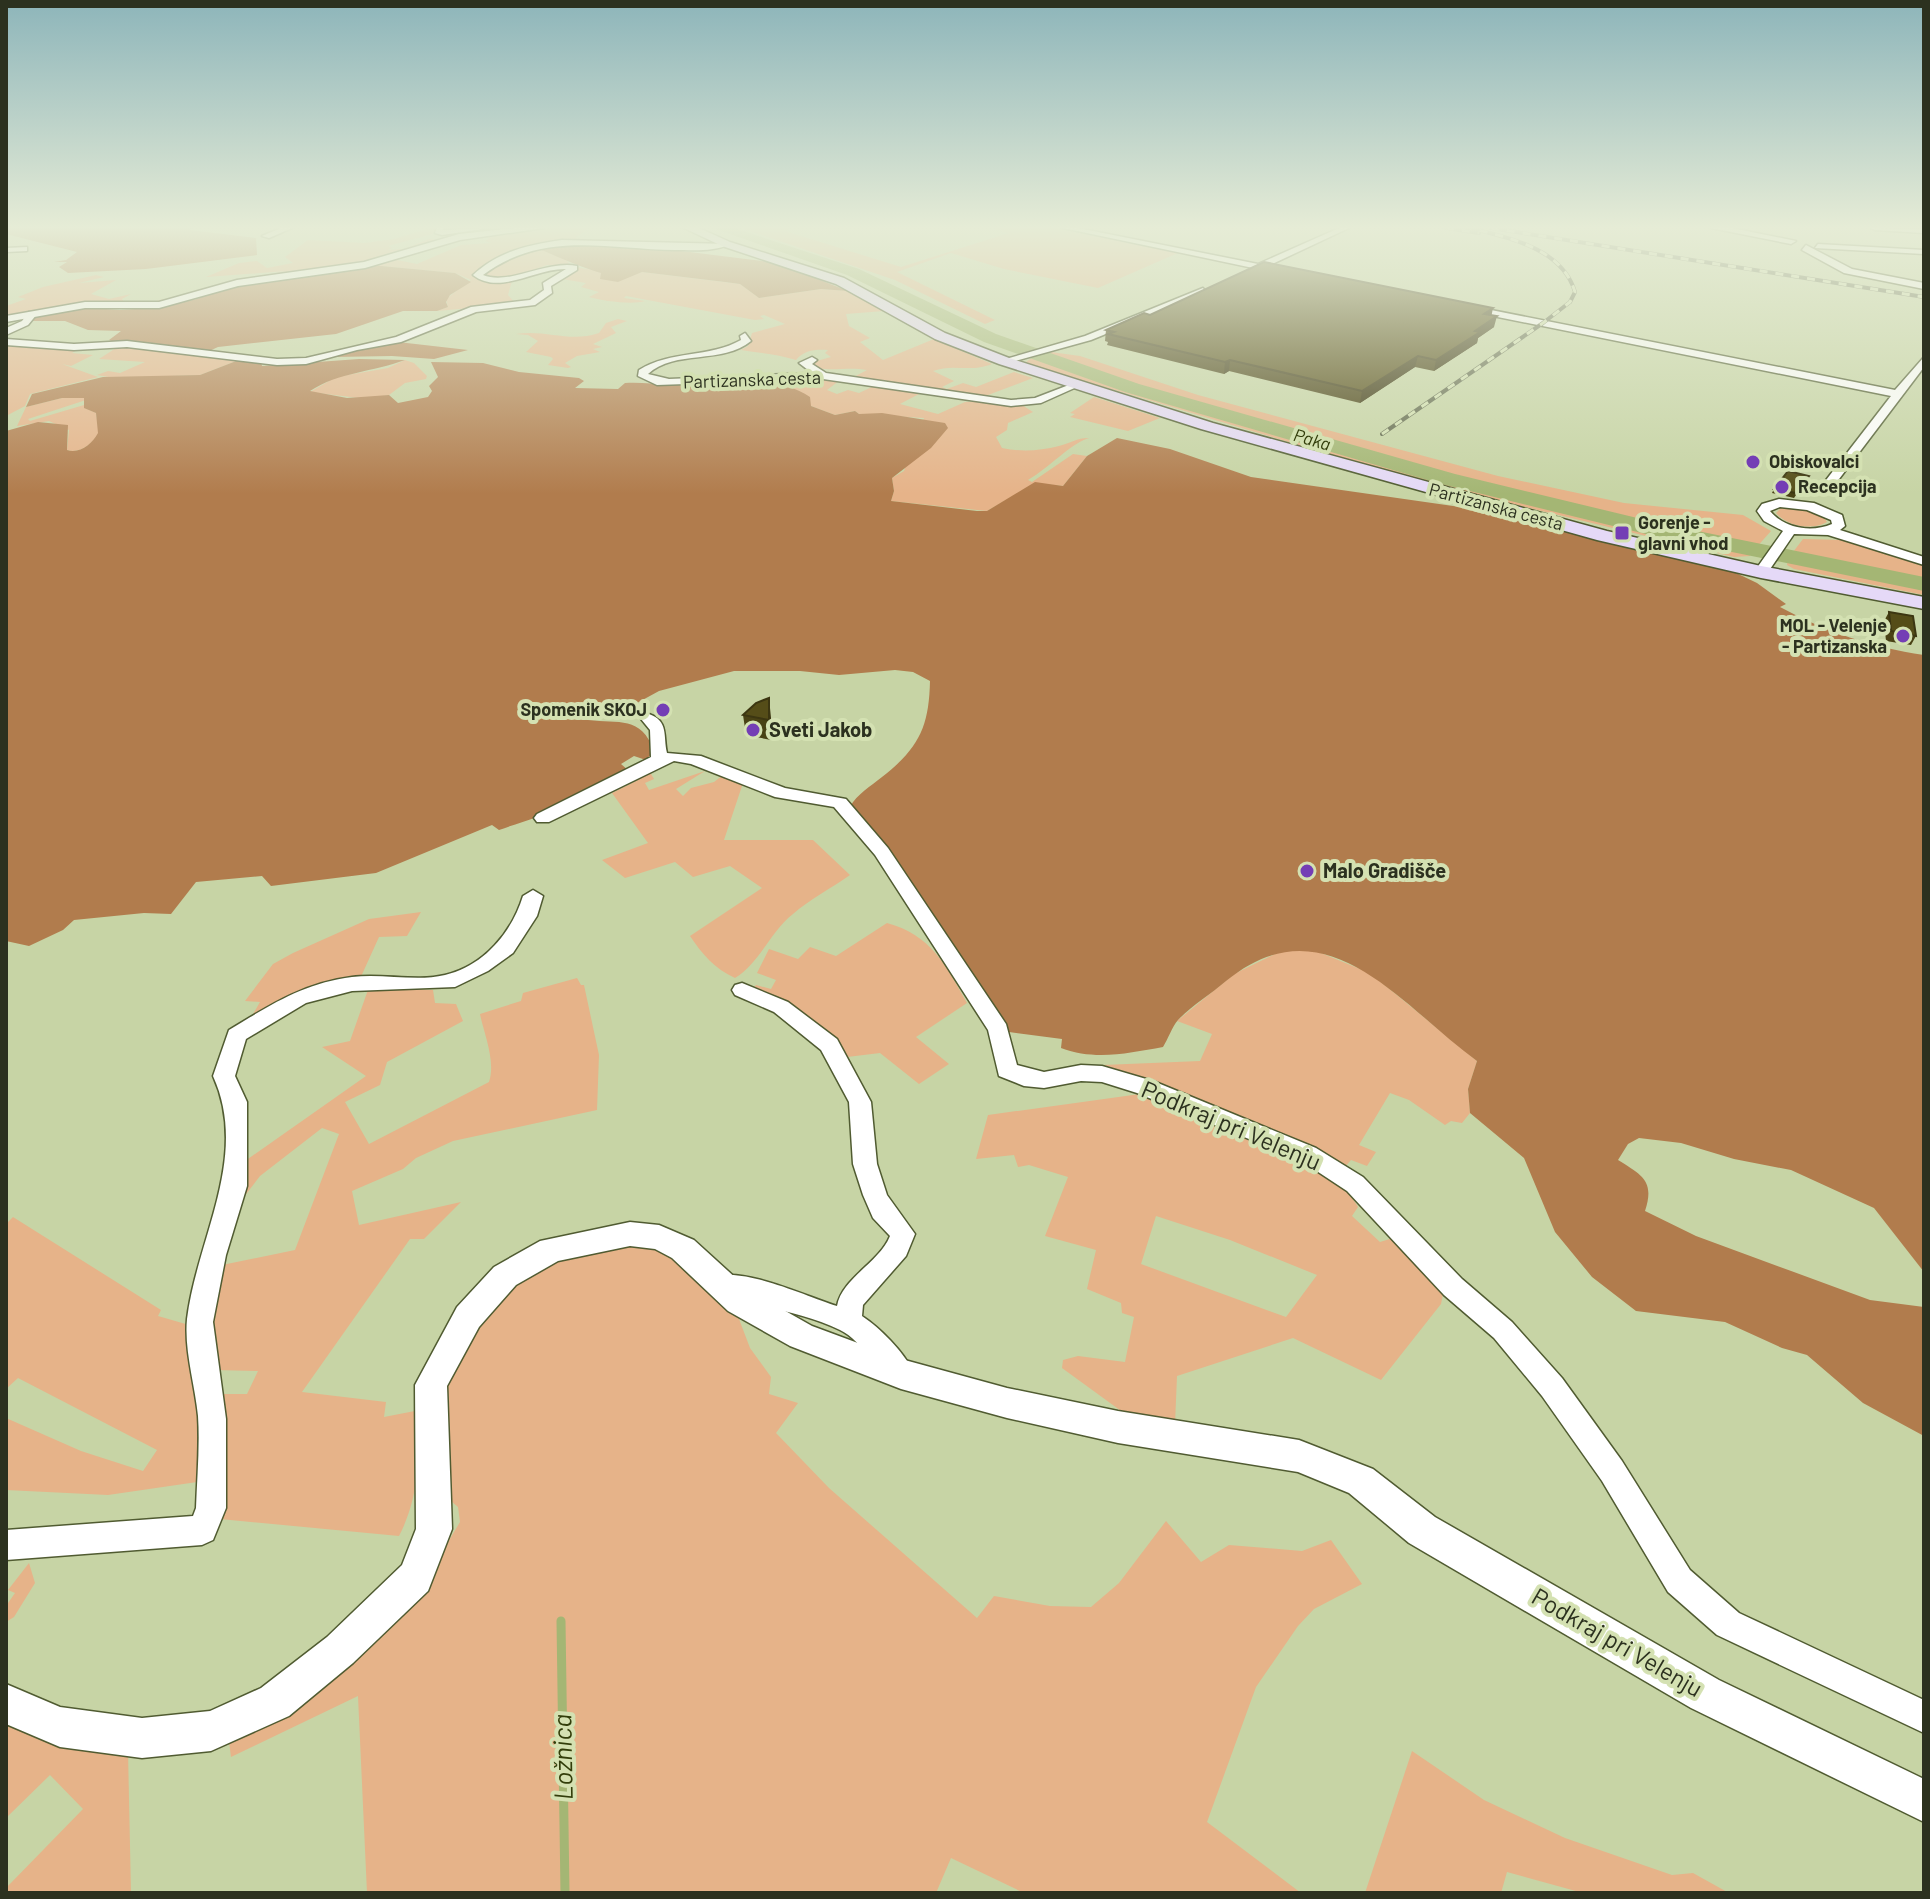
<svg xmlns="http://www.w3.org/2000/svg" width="1930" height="1899" font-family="Barlow,sans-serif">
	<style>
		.green { fill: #e6b389; fill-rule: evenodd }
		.forest { fill: #b17c4d }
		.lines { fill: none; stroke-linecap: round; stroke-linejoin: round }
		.stream { stroke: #a4b674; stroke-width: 9 }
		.river { fill: #a4b674; fill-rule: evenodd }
		.minor-casing { stroke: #505b31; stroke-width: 3 }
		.tertiary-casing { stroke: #505b31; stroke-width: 3 }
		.secondary-casing { stroke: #505b31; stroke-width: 3 }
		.minor { fill: #fff; fill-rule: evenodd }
		.tertiary { fill: #fff; fill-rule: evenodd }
		.secondary { fill: #e5d9f7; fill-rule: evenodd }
		.rail-casing { stroke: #646b4f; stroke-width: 4 }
		.rail { stroke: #d4e1b2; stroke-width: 3; stroke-dasharray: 8; stroke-linecap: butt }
		.wall { fill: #494215 }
		.shaded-wall { fill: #3c3611 }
		.building { fill: #554d18; stroke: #3c3611; stroke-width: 2 }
		.poi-dot { fill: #743eb5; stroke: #d4e1b2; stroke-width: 3 }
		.labels { text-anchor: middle; stroke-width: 8; stroke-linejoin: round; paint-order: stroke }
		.far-street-label { font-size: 18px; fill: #2c311f; stroke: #d4e1b2 }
		.far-water-label { font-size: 18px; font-style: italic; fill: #323d0a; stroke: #d4e1b2 }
		.far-poi-label { font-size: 18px; font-weight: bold; fill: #2c311f; stroke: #d4e1b2; text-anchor: start }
		.poi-label { font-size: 20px; font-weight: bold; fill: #2c311f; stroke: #d4e1b2; text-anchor: start }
		.near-street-label { font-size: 24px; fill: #2c311f; stroke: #d4e1b2 }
		.near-water-label { font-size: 26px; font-style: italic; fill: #323d0a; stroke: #d4e1b2 }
	</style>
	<rect width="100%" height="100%" fill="#c7d4a5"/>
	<!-- green -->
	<path class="green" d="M430 228H438L432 234 388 246 392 248 388 250 404 249 429 239 438 240 364 264 244 279 286 271 206 277 239 263 257 261 267 268 293 263 285 257 308 240 365 243 394 239Z
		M553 228H589L575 238 647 245C594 250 552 234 500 259 490 264 480 269 476 277L491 281 480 277V274C504 255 549 234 571 266L547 265 513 277 508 295 516 304 437 311 448 307 446 299 471 280 455 273 371 265 392 259 417 264 461 245 491 243 485 241 489 238 475 236Z
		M741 228H792L785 231 901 267 1009 233 993 228H1056L1180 252 1098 288 1004 269 951 253 897 272 995 320 985 324 895 280Z
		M577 267C598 271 621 278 642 272L740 284 759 298 821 289 848 291 884 311 846 314 849 326 870 338 860 342 883 360 934 339 992 364C969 373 954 363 933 371L954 381 942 387 947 389 963 383 976 387 1014 372 1033 378 980 398 850 379 867 370C844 366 827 374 806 364L831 357 825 353 828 350C816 349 804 350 796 360 778 354 760 353 741 350L748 346 752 333 785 324 764 315 760 316 764 319 755 320 626 296 624 298 645 301C633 305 602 301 589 297L599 292 581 287 586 283 562 279Z
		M96 275 104 277 79 283 116 280 91 294 109 299 131 294 122 299 124 302 156 301 188 294 150 305 78 303 6 316V306L26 299 18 297 43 287Z
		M618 319 627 321 611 327 616 333 593 344 602 347 593 349 600 352 577 356 565 363 571 367 568 368 548 365 553 359 551 357 526 352 538 341 528 335 516 334C545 329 570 343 599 333L606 323Z
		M6 343 63 350 81 347 72 353 93 355 71 366 62 364 98 377 30 394 25 406 6 416Z
		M111 345 244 358 200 375 114 378 97 375 108 371 120 373 145 362 99 359 116 348Z
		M1051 352 1080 356 1198 395 1498 476 1624 503 1743 515 1771 531 1755 549C1514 497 1273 436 1040 355Z
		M1033 357C1268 438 1510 498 1752 552L1750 556 1734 557 1429 484 1028 364 1026 362Z
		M405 360 414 363 427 376 426 379 405 383 389 395 367 399 310 392 336 377 388 368Z
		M818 377 840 380 827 390 837 394 848 390 859 393 874 386 919 394 900 404 938 414 965 402 985 401 1022 405 1033 412 1008 423 1007 430 996 437 1002 448C1021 452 1039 451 1059 446 1071 443 1076 438 1089 438 1071 443 1049 468 1028 480L1032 482 1073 454 1087 456 1063 486 1035 483 987 511 891 501 894 491 892 478 904 471 924 418 859 414 855 411 835 415 811 406 783 386 737 382Z
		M1094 397 1160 418 1128 431 1070 417 1075 414 1070 413Z
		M62 398H85L86 400 28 419 30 421 84 405 85 408 96 413 99 433C92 444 80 454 67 450L69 430 49 421 17 426 26 407Z
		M1781 508H1803L1823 516 1827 522C1812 531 1787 526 1776 513Z
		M1803 539 1843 540 1924 564V582L1790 556Z
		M1788 559 1924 586V595L1794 569 1787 565Z
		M648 769 654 779 645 783 649 790 705 771 676 789 683 796 691 788 714 782 723 775 743 783 724 840H813L850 875C832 888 810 899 793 914 770 932 759 964 735 978 715 969 702 954 690 936L762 888 730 866 693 877 675 862 625 878 602 860 648 843 612 793 638 780 634 775Z
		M421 912 407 936 379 937 359 981 260 1017 252 1016 260 1002 245 1001 273 964 293 953 369 919Z
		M887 923C931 935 946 965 967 1003L916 1037 949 1064 919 1084 880 1053 839 1058 753 989 756 985 771 989 776 980 757 973 769 949 798 959 810 947 836 956Z
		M1281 951H1316L1370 973 1477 1061 1468 1089 1470 1113 1462 1123 1451 1121 1445 1125 1409 1100 1390 1093 1359 1145 1376 1152 1367 1166 1351 1160 1343 1169C1267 1126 1187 1094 1104 1069L1103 1065 1200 1061 1212 1034 1177 1021 1234 974Z
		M577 978 581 985H584L599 1055 597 1110 453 1141 416 1158 403 1169 352 1191 359 1225 461 1202 424 1239H410L302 1392 386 1402 384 1417 420 1410C419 1455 420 1496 399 1536L220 1519 217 1394H247L258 1371 214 1370 208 1341 222 1265 295 1250 339 1134 322 1128 260 1176 237 1206 245 1161 366 1076 322 1047 350 1041 369 987 433 990 435 1003 456 1004 463 1021 387 1062 380 1085 345 1102 369 1144 489 1082C496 1061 484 1034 480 1014L521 1001 523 993Z
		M1140 1094C1192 1114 1334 1159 1358 1207L1352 1216 1380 1242 1393 1238 1444 1289 1441 1304 1381 1380 1293 1338 1177 1376 1175 1424 1128 1416 1062 1368 1063 1360 1078 1356 1125 1362 1134 1317 1122 1313 1121 1303 1087 1289 1096 1250 1045 1236 1068 1177 1029 1165 1018 1167 1014 1155 976 1159 988 1115ZM1156 1216 1230 1240 1317 1275 1286 1317 1141 1264Z
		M13 1217 161 1310 158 1316 196 1327 204 1481 108 1495 6 1490V1418L81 1451 143 1471 157 1450 18 1378 6 1389V1224Z
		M650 1246 676 1255 736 1311 750 1348 771 1377 769 1394 798 1403 776 1433 829 1488 977 1618 994 1596 1050 1606 1091 1607 1119 1583 1166 1521 1201 1562 1229 1545 1302 1551 1331 1540 1362 1584 1314 1609 1298 1626 1256 1687 1207 1822 1301 1893H1024L951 1858 936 1893H367L358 1696 231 1757 228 1734 426 1579 460 1522 458 1507 444 1495 443 1381 503 1289 566 1257 604 1247Z
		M29 1563 35 1583 14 1617 6 1622V1606L15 1593 8 1590Z
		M6 1719 128 1751 131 1893H6V1888L83 1809 50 1775 6 1818Z
		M1412 1751 1484 1800 1565 1838 1672 1875 1693 1873 1729 1893H1583L1507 1872 1501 1893H1365Z"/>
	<!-- forest -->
	<path class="forest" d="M6 228H191L190 230 256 238 257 255 146 269 68 273 59 267 67 262H54L66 260 77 252 6 234Z
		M578 244 658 248 777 263 848 291 821 289 759 298 740 284 725 282 642 272 618 282 600 279 601 273C577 266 559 257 534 247Z
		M371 265 455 273 471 282 450 295 446 302 448 307 437 311H403L336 334 218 347 205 353 116 343 109 340 121 331 88 330 65 321H32L37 315 80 307 120 310 163 307 197 299 229 286Z
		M398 342 468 350 434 359 392 356 333 357 336 354Z
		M244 358 261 361 262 366 359 359 405 360C373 372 339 372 310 391L347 398 389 395 398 403 428 397 432 391 429 386 438 377 431 362 483 363 519 372 579 378 584 381 575 388 618 389 625 383C639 382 654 384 668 384 711 383 773 372 810 397L811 406 835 415 855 411 859 414 882 413 945 423 948 428 931 448 892 478 894 491 891 501 977 511H987L1035 482 1063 486 1087 456 1117 438 1170 449 1251 477 1467 508 1734 572 1757 583 1786 604 1780 607C1827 632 1871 647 1924 655V1272L1874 1208 1791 1170 1734 1159 1681 1143 1639 1138 1628 1144 1618 1160C1642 1175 1655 1181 1645 1211L1696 1236 1870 1300 1924 1307V1436L1863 1403 1807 1355 1782 1348 1725 1322 1636 1311 1592 1277 1555 1232 1524 1158 1470 1113 1468 1089 1477 1061C1400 1005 1326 899 1226 981 1211 994 1191 1006 1178 1020 1172 1027 1168 1039 1163 1047 1129 1053 1095 1061 1061 1048L1062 1039 1009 1032 850 807C857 794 871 786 882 777 919 748 929 727 930 681L913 672 895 670 839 675 800 671H734L659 691 637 703 604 707 588 720C619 724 641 715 654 751L646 760 634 756 621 764 629 771C605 779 588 793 566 804 545 816 521 822 499 830L492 825 376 873 271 886 262 876 196 882 171 914 144 913 74 920 63 930 29 946 6 941V431L38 422 68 425 67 450C80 454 92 444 98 433L96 413 84 408V398H62L26 407 32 394 103 377 200 375Z"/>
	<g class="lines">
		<!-- stream -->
		<path class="stream" d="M561 1621 565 1893"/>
		<!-- river -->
		<path class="river" d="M713 228H734L859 269 996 334 1139 384 1455 474 1658 523 1924 577V591L1658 537 1441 484 1125 392 984 342 847 275Z"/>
		<defs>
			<path id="minor" d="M281 228H292L269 238 262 236Z
				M437 228H445L443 230 489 228 442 235 435 233Z
				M1063 228H1078L1258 264 1339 228H1349L1268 266 1285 269 1282 274Z
				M1871 228 1924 229V233L1875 230Z
				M562 240 730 244C715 252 692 250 675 250 606 249 543 230 483 275 509 286 546 260 577 266V270L551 286 552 293 535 305 476 312 401 342 357 350 306 364 277 365 127 347 74 350 6 345V339L74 344 127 341 277 359 306 358 396 337 471 307 530 300 544 290 543 283 566 269C535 268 500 296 473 275 499 251 528 245 562 240Z
				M1818 244 1924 250V254L1815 248Z
				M27 247V251L6 252V248Z
				M1203 288 1206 293 1091 340 1004 364 999 361 1085 336Z
				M1466 305 1895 390 1924 357V367L1833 487 1829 488 1823 484 1891 396 1463 310Z
				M29 312 37 314 28 325 6 335V328L22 321Z
				M745 333 751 341C722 365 675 349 648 374L669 379 812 373 799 363 812 357 817 360 812 364 826 373 1011 400 1035 398 1074 383 1079 386 1041 403 1011 406 823 379 657 385 638 376 639 370C671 350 709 358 741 340L740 336Z
				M1779 499 1814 503 1842 515 1845 526 1840 530 1924 557V565L1828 535 1794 534 1766 575H1756L1754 572 1783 531 1764 521 1757 511 1762 504ZM1780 507 1807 510 1831 520 1832 524C1811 533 1784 528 1770 511Z
				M649 714C669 721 663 736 667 753L701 756 785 788 846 799 888 848 1006 1024 1017 1065 1044 1072 1081 1065 1102 1066 1153 1081 1316 1148 1363 1177 1462 1279 1512 1322 1562 1378 1622 1461 1690 1570 1739 1613 1924 1700V1733L1717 1635 1668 1592 1602 1481 1542 1396 1494 1338 1444 1295 1347 1191 1300 1160 1137 1093 1102 1082 1081 1081 1044 1088 1024 1086 999 1076 988 1030 875 855 834 807 775 797 691 764 674 761 549 822H537L534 818 537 814 651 757 650 730 641 719Z
				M533 890 543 896 537 916 513 953 488 971 455 987 352 991 306 1003 246 1039 235 1076 247 1102V1186L226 1255 213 1322 226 1419V1508L213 1540 202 1545 6 1560V1530L193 1516 196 1508C197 1478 200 1446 198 1416 195 1385 184 1350 187 1319 197 1238 250 1157 213 1076L229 1030C270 1005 304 983 352 977 382 973 416 982 445 975 484 966 512 932 523 896Z
				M742 983 788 1002 837 1039 871 1102 877 1164 887 1195 915 1234 906 1256 863 1305 862 1316C880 1328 903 1351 913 1371L909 1380 899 1383C874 1374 865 1342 840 1330 801 1311 756 1307 716 1293L712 1285 716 1277C744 1267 808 1297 837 1306 842 1278 879 1263 890 1236L873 1218 863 1195 853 1164 849 1102 821 1050 774 1012 735 995 732 990 735 985Z"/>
			<path id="tertiary" d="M515 228H544L460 240 365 268 238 286 159 308H85L6 322V316L85 302H159L237 280 364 262 459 234Z
				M1711 228H1732L1796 241 1791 244Z
				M1806 245 1852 269 1924 283V289L1844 273 1802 250Z
				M630 1222 659 1225 694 1240 750 1291 812 1326 901 1359 1007 1388 1118 1411 1299 1440 1373 1469 1435 1517 1719 1680 1924 1779V1822L1691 1708 1409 1543 1349 1493 1298 1472 1118 1443 1007 1418 901 1389 790 1346 728 1311 672 1258 655 1249 630 1246 558 1261 516 1285 479 1327 447 1386 452 1529 428 1591 353 1663 289 1716 211 1751 142 1758 60 1747 6 1724V1684L60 1707 142 1718 210 1711 261 1688 327 1637 402 1565 416 1529 415 1385 457 1307 494 1267 540 1241Z"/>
			<path id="secondary" d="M684 228H699L730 242 844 278 945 333 1009 358 1213 423 1607 531 1761 566 1924 597V609L1761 578 1597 540 1201 429 999 364 935 339 836 284 722 246Z"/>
		</defs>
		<!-- minor casing -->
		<use href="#minor" class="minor-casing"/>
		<!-- tertiary casing -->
		<use href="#tertiary" class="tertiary-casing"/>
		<!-- secondary casing -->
		<use href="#secondary" class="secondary-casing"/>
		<!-- minor -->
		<use href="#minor" class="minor"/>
		<!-- tertiary -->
		<use href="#tertiary" class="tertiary"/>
		<!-- secondary -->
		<use href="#secondary" class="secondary"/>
		<defs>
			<path id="rail" d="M1446 228 1479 233
				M1491 228 1924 297
				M1382 434 1543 323 1570 302 1575 292C1562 248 1509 238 1470 228"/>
		</defs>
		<!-- rail casing -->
		<use href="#rail" class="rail-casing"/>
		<!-- rail -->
		<use href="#rail" class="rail"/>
	</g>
	<!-- wall -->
	<path class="wall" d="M1150 315H1491L1494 327 1478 338 1477 343 1434 371 1415 367 1360 403 1229 371 1224 374 1107 345 1108 342 1105 341 1106 330Z
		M1809 476 1794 498 1772 493 1774 489Z
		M1889 612 1916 636 1911 645 1886 641 1884 621Z
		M743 715 771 718V740L746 735Z"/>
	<!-- shaded-wall -->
	<path class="shaded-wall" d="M1493 308 1491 318 1484 314Z
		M1497 316 1494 327 1478 338 1477 343 1434 371 1436 360 1475 331Z
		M1418 356 1415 367 1360 403 1362 391Z
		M1230 360 1229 371 1224 374 1225 362Z
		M769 698 771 718V740L769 720Z"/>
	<!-- building -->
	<path class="building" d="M1264 262 1493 308 1484 314 1497 316 1475 331 1480 332 1436 360 1418 356 1362 391 1230 360 1225 362 1108 334 1114 332 1106 330 1144 313 1150 315Z
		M1788 471 1809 476 1796 493 1774 489Z
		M1889 612 1913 616 1916 636 1891 631Z
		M769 698V720L743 715 756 703Z"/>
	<!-- sky -->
	<linearGradient id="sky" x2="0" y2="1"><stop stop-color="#8db5ba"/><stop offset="0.46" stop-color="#e6ecd6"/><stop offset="1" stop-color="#e6ecd6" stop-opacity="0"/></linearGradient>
	<rect width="1930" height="494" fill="url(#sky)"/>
	<!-- markers -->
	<g class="poi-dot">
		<circle cx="1753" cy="462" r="8"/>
		<circle cx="1782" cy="487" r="8"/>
		<rect x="1614" y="525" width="16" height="16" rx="4"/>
		<circle cx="1903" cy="636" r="8"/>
		<circle cx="663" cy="710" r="8"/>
		<circle cx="753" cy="730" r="8"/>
		<circle cx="1307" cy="871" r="8"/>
	</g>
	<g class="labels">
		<!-- far-street labels -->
		<g class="far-street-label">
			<text transform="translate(752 380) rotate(-2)" y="6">Partizanska cesta</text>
			<text transform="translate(1496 507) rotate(15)" y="6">Partizanska cesta</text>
		</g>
		<!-- far-water labels -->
		<g class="far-water-label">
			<text transform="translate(1312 440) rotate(16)" y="6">Paka</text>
		</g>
		<!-- far-poi labels -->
		<g class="far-poi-label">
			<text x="1769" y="468">Obiskovalci</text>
			<text x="1798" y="493">Recepcija</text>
			<text x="1638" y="529">Gorenje -<tspan x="1638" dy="21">glavni vhod</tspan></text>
			<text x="1887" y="632" text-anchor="end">MOL - Velenje<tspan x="1887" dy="21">- Partizanska</tspan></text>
			<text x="647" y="716" text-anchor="end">Spomenik SKOJ</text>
		</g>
		<!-- poi labels -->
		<g class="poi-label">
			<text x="769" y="737">Sveti Jakob</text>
			<text x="1323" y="878">Malo Gradišče</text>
		</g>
		<!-- near-street labels -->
		<g class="near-street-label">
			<text transform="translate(1231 1126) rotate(23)" y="8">Podkraj pri Velenju</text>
			<text transform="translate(1617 1643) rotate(30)" y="8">Podkraj pri Velenju</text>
		</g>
		<!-- near-water labels -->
		<g class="near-water-label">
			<text transform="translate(563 1757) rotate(-91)" y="9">Ložnica</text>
		</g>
	</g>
	<!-- border -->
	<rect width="1930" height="1899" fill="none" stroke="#2c311f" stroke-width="16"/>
</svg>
